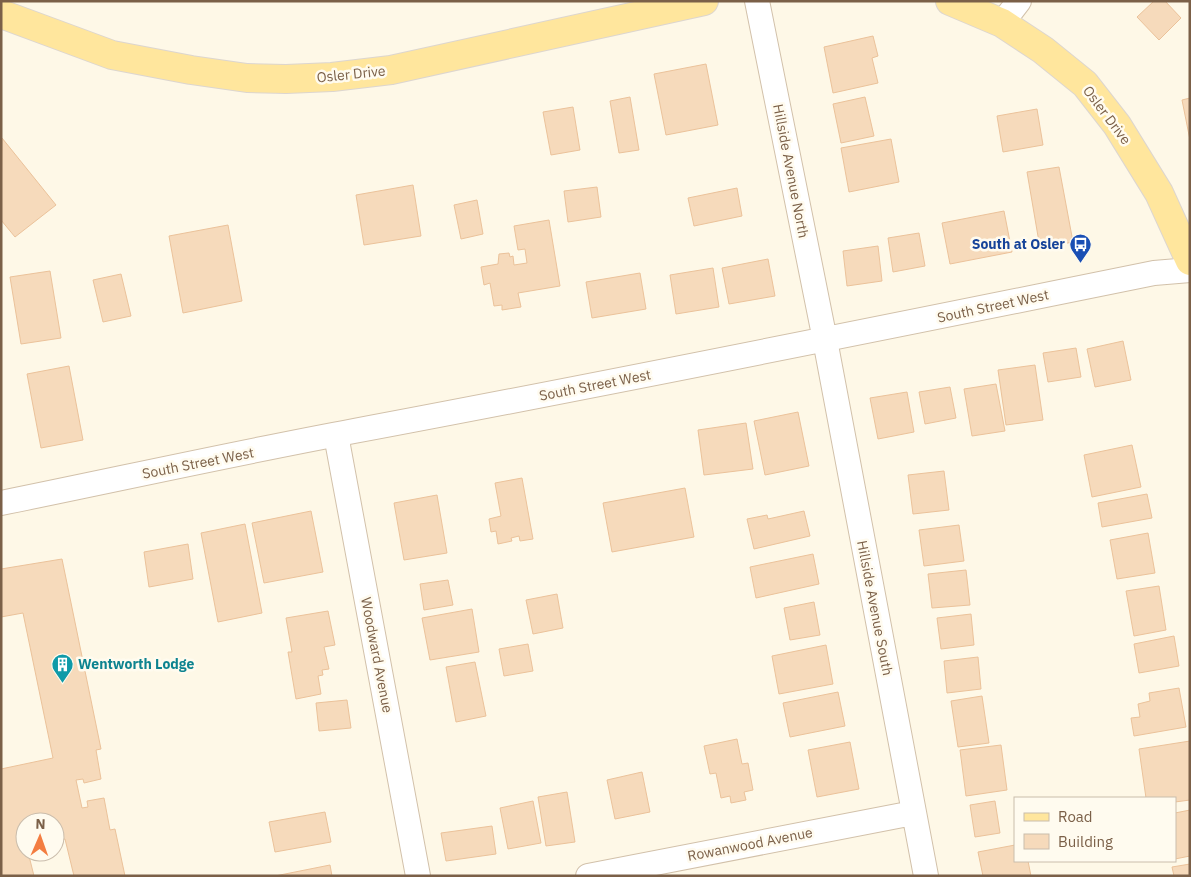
<svg xmlns="http://www.w3.org/2000/svg" width="1191" height="877" font-family="'IBM Plex Sans',sans-serif">
	<style>
		.building { fill: #f6dabb; stroke: #ebc29a }
		.lines { fill: none; stroke-linecap: round; stroke-linejoin: round }
		.minor-casing { stroke: #d2c1aa; stroke-width: 26 }
		.major-casing { stroke: #ddd6cf; stroke-width: 30 }
		.minor { stroke: #fff; stroke-width: 24 }
		.major { stroke: #ffe69d; stroke-width: 28 }
		.labels { text-anchor: middle; stroke-width: 5; stroke-linejoin: round; paint-order: stroke }
		.street-label { font-size: 14px; fill: #7b6048; stroke: #fffbef }
		.transit-label { font-size: 14px; font-weight: bold; fill: #164399; stroke: #fffbef; text-anchor: end }
		.culture-label { font-size: 14px; font-weight: bold; fill: #0d838f; stroke: #fffbef; text-anchor: start }
	</style>
	<rect width="100%" height="100%" fill="#fef8e7"/>
	<!-- building -->
	<path class="building" d="M1154 1H1165L1181 18 1159 40 1137 17Z
		M873 36 878 56 872 58 878 83 833 93 824 47Z
		M706 64 718 125 666 135 654 74Z
		M630 97 639 150 619 153 610 101Z
		M865 97 874 136 841 143 833 104Z
		M1190 98V140L1182 100Z
		M573 107 580 150 551 155 543 112Z
		M1037 109 1043 145 1003 152 997 116Z
		M2 138 56 205 15 237 1 220Z
		M891 139 899 182 849 192 841 148Z
		M1059 167 1073 242 1040 248 1027 172Z
		M413 185 421 236 364 245 356 195Z
		M597 187 601 217 568 222 564 191Z
		M737 188 742 216 694 226 688 198Z
		M477 200 483 234 461 239 454 205Z
		M1004 211 1012 252 950 264 942 223Z
		M549 220 560 286 518 293 521 307 502 310V305L494 306 490 283 484 285 481 267 498 264 499 254 509 253 510 257 513 256 514 265 527 263 525 249 518 250 514 226Z
		M228 225 242 301 183 313 169 236Z
		M919 233 925 266 893 272 888 238Z
		M878 246 882 281 847 286 843 251Z
		M768 259 775 296 729 304 722 268Z
		M713 268 719 307 676 314 670 275Z
		M50 271 61 338 21 344 10 277Z
		M640 273 646 309 592 318 586 282Z
		M121 274 131 316 103 322 93 280Z
		M1123 341 1131 380 1095 387 1087 349Z
		M1076 348 1081 377 1048 382 1043 353Z
		M1035 365 1043 420 1006 425 998 370Z
		M69 366 83 440 41 448 27 374Z
		M996 384 1005 431 972 436 964 389Z
		M950 387 956 418 925 424 919 392Z
		M907 392 914 432 878 439 870 398Z
		M798 412 809 466 765 475 754 421Z
		M746 423 753 469 704 475 698 430Z
		M1132 445 1141 487 1092 497 1084 455Z
		M944 471 949 510 913 514 908 475Z
		M522 478 533 539 520 541 519 536 511 538 512 541 498 544 496 531 491 532 489 519 501 516 495 483Z
		M685 488 694 537 612 552 603 503Z
		M1147 494 1152 518 1102 527 1098 503Z
		M437 495 447 553 404 560 394 503Z
		M311 511 323 572 264 583 252 523Z
		M804 511 810 536 754 549 747 519 767 515 768 519Z
		M245 524 262 613 218 622 201 533Z
		M959 525 964 561 924 566 919 530Z
		M1148 533 1155 573 1117 579 1110 540Z
		M188 544 193 579 149 587 144 552Z
		M813 554 819 584 756 598 750 567Z
		M62 559 101 749 96 750 101 779 84 783 83 779 76 780 82 808 88 807 87 801 104 798 110 830 115 829 125 876H74L65 839 55 841V822H25V852H28L34 876H1V769L53 758 23 613 1 617V569Z
		M966 570 970 605 932 608 928 574Z
		M448 580 453 605 424 610 420 584Z
		M1159 586 1166 630 1134 636 1126 591Z
		M557 594 563 628 533 634 526 600Z
		M814 602 820 635 790 640 784 608Z
		M472 609 479 652 430 660 422 618Z
		M328 611 335 645 324 647 329 669 322 670 323 675 318 676 321 694 296 699 288 652H292L286 618Z
		M971 614 974 645 941 649 937 618Z
		M1174 636 1179 666 1139 673 1134 644Z
		M528 644 533 671 504 676 499 649Z
		M826 645 833 684 779 694 772 656Z
		M978 657 981 689 947 693 944 661Z
		M475 662 486 716 456 722 446 667Z
		M1179 688 1186 727 1134 736 1131 718 1140 717 1138 704 1150 701 1149 693Z
		M838 692 845 726 790 737 783 703Z
		M982 696 989 743 958 747 951 701Z
		M347 700 351 728 319 731 316 703Z
		M737 739 742 764 748 763 753 790 744 792 746 800 731 803 730 796 721 798 716 773 710 774 704 746Z
		M1190 741V800L1175 802V798H1146L1139 749Z
		M850 742 859 789 817 797 808 750Z
		M1001 745 1007 790 966 796 960 750Z
		M642 772 650 812 615 819 607 780Z
		M567 792 575 842 546 846 538 797Z
		M533 801 541 843 508 849 500 808Z
		M995 801 1000 833 975 837 970 805Z
		M1190 810V856L1175 859V813Z
		M325 812 331 842 275 852 269 822Z
		M492 826 496 854 446 861 441 833Z
		M1015 845V861H1028L1031 876H983L978 852Z
		M1190 864V876H1174L1172 867Z
		M330 865 332 876H275Z"/>
	<g class="lines">
		<defs>
			<path id="minor" d="M757 1 825 340 926 876
				M1002 23 1019 1
				M336 435 418 876
				M1 503C119 479 236 453 354 431 621 381 888 327 1154 273L1190 270
				M588 876 913 813"/>
			<path id="major" d="M950 1 1002 23 1043 50 1085 84 1117 125 1159 193 1190 261
				M1 14 112 55 191 70 247 78 286 79 332 77 391 70 704 1"/>
		</defs>
		<!-- minor casing -->
		<use href="#minor" class="minor-casing"/>
		<!-- major casing -->
		<use href="#major" class="major-casing"/>
		<!-- minor -->
		<use href="#minor" class="minor"/>
		<!-- major -->
		<use href="#major" class="major"/>
	</g>
	<!-- icons -->
	<defs>
		<symbol id="bus-pin" viewBox="-11 -11 22 30"><path d="M0 17L-7.5 6A9.5 9.5 0 1 1 7.5 6Z" fill="#1a4fb4" stroke="#fffbef"/><path d="M-5-6H5V4H4V6H2V4H-2V6H-4V4H-5ZM-3.5-4V0h7V-4ZM-3.5 1.2v1.5H-2V1.2ZM2 1.2v1.5H3.5V1.2Z" fill="#fff"/></symbol>
		<symbol id="building-pin" viewBox="-11 -11 22 30"><path d="M0 17L-7.5 6A9.5 9.5 0 1 1 7.5 6Z" fill="#0f9aa8" stroke="#fffbef"/><path d="M-4-6H4V6H1V3H-1V6H-4ZM-2.5-4.3h1.7v1.8h-1.7ZM.8-4.3h1.7v1.8H.8ZM-2.5-1h1.7V.8h-1.7ZM.8-1h1.7V.8H.8Z" fill="#fff"/></symbol>
	</defs>
	<g fill-rule="evenodd">
		<use href="#bus-pin" x="1068" y="232" width="25" height="34"/>
		<use href="#building-pin" x="50" y="652" width="25" height="34"/>
	</g>
	<g class="labels">
		<!-- street labels -->
		<g class="street-label">
			<text transform="translate(351 74) rotate(-6)" y="5">Osler Drive</text>
			<text transform="translate(1107 115) rotate(53)" y="5">Osler Drive</text>
			<text transform="translate(791 171) rotate(79)" y="5">Hillside Avenue North</text>
			<text transform="translate(993 306) rotate(-12)" y="5">South Street West</text>
			<text transform="translate(595 385) rotate(-11)" y="5">South Street West</text>
			<text transform="translate(198 463) rotate(-11)" y="5">South Street West</text>
			<text transform="translate(875 608) rotate(79)" y="5">Hillside Avenue South</text>
			<text transform="translate(377 655) rotate(79)" y="5">Woodward Avenue</text>
			<text transform="translate(750 844) rotate(-11)" y="5">Rowanwood Avenue</text>
		</g>
		<!-- transit labels -->
		<g class="transit-label">
			<text x="1065" y="249">South at Osler</text>
		</g>
		<!-- culture labels -->
		<g class="culture-label">
			<text x="78" y="669">Wentworth Lodge</text>
		</g>
	</g>
	<!-- border -->
	<rect width="1191" height="877" fill="none" stroke="#7b6048" stroke-width="5"/>
	<!-- legend -->
	<rect x="1014" y="797" width="162" height="65" fill="#fffbef" stroke="#cabdac"/>
	<rect x="1024" y="813" width="25" height="8" fill="#ffe69d" stroke="#cabdac"/>
	<text x="1058" y="822" font-size="15" fill="#7b6048">Road</text>
	<rect x="1024" y="834" width="25" height="15" fill="#f6dabb" stroke="#cabdac"/>
	<text x="1058" y="847" font-size="15" fill="#7b6048">Building</text>
	<!-- north arrow -->
	<g transform="translate(40 837) rotate(2)"><circle r="24" fill="#fffbef" stroke="#cabdac"/>
	<path d="M0-4L9 19L0 12L-9 19Z" fill="#f37d41"/>
	<text y="-8" font-size="14" font-weight="bold" text-anchor="middle" fill="#7b6048">N</text>
	</g>
</svg>
